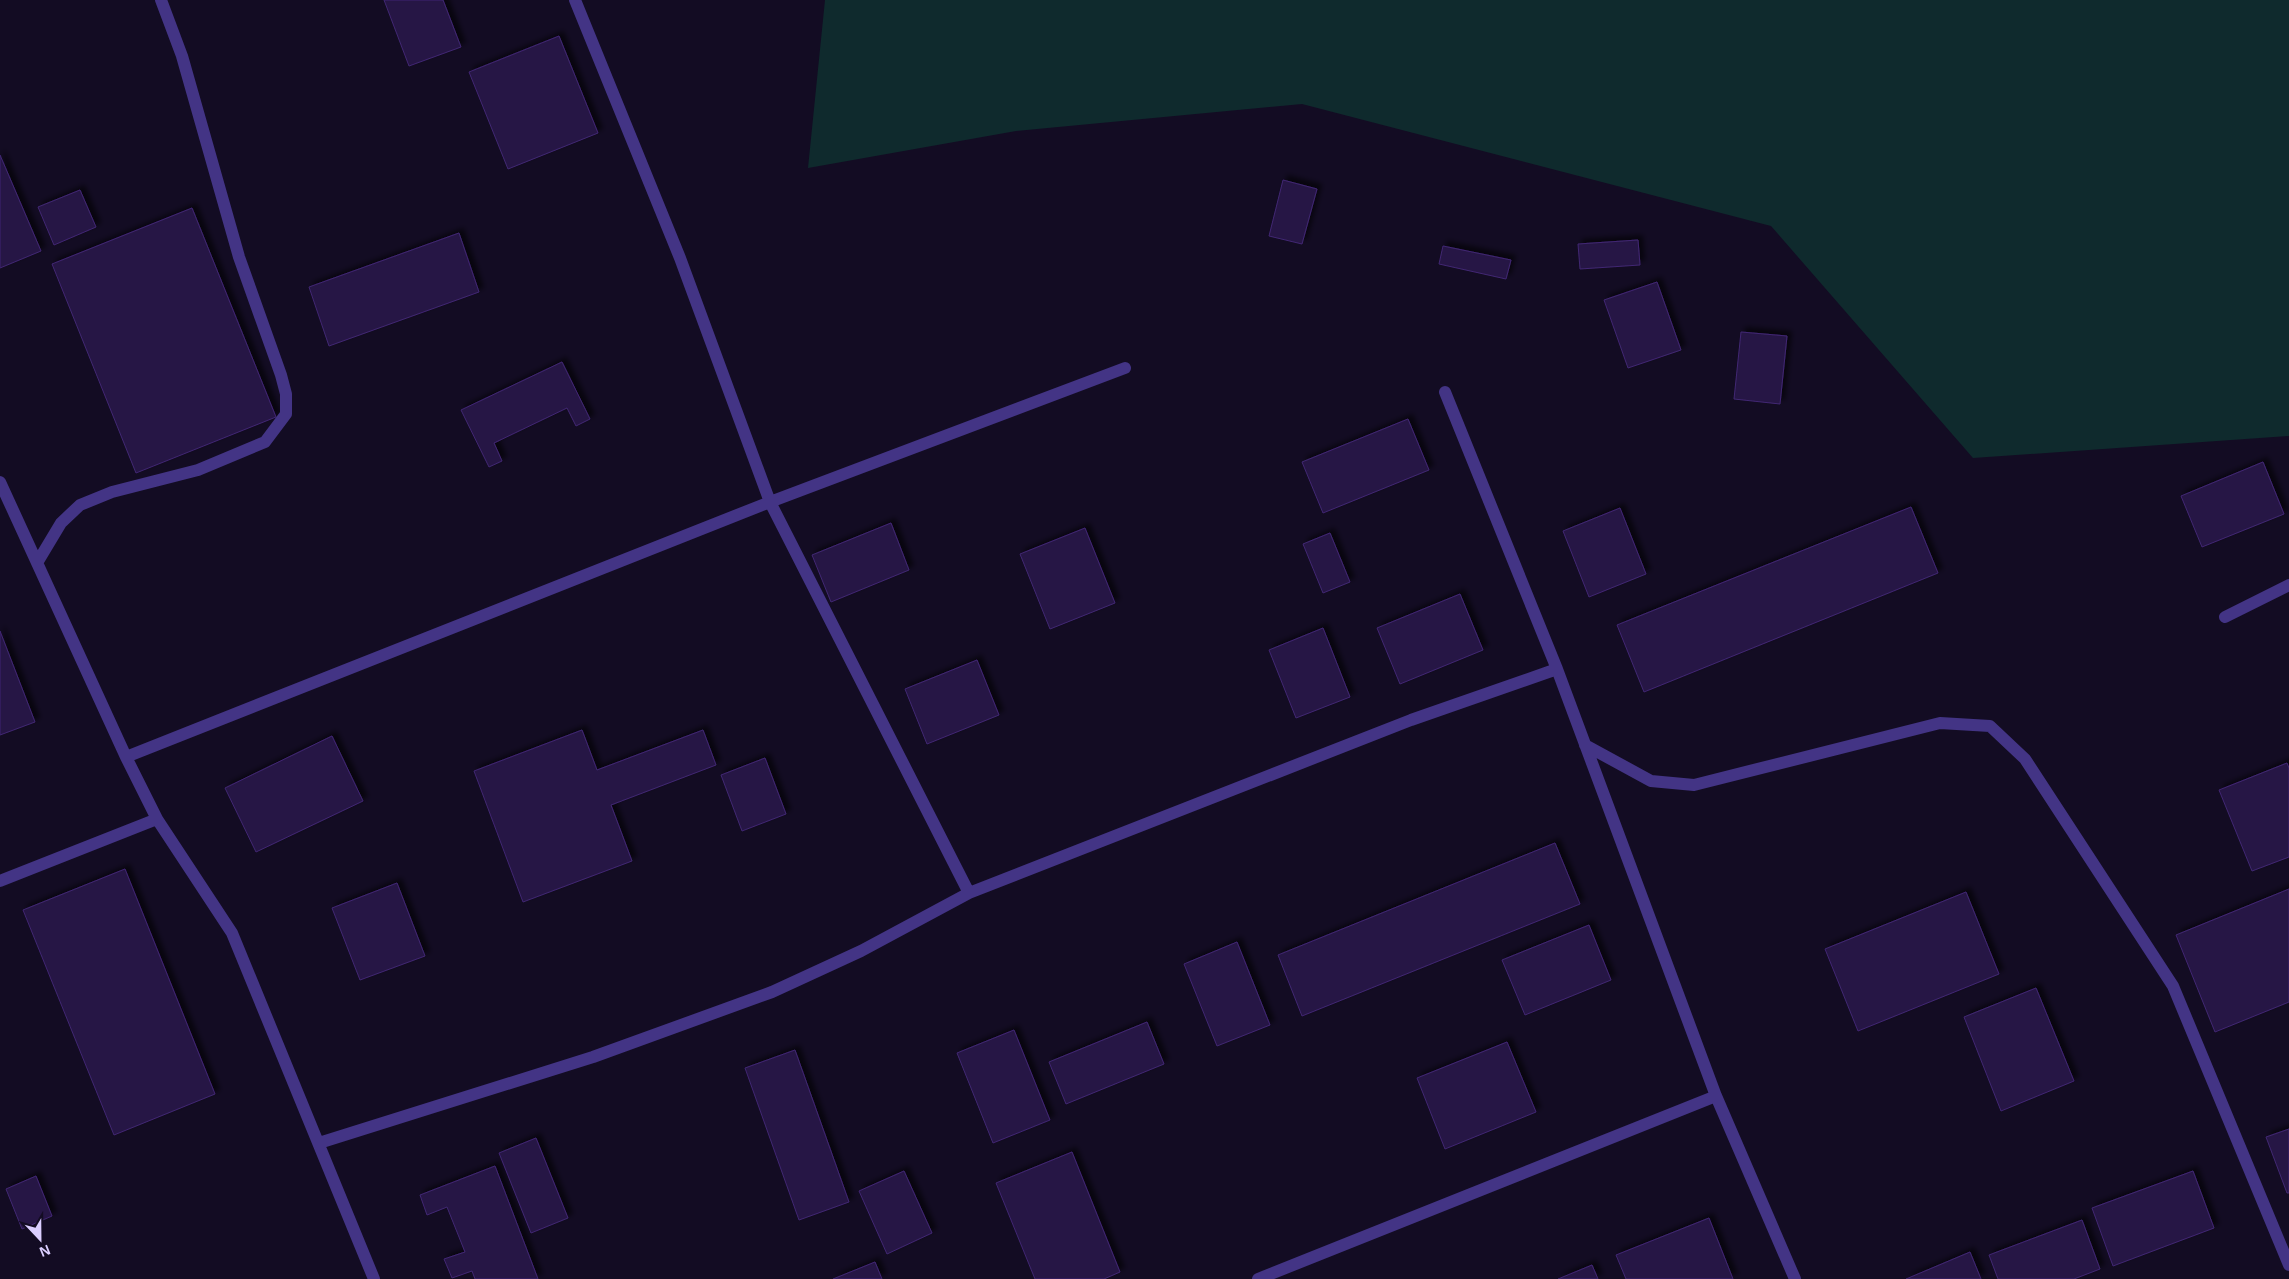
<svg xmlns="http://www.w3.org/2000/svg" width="2289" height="1279" font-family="Helvetica,sans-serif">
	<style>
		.green { fill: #0f2a2d }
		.building { fill: #271745; stroke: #412773; filter: url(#shadow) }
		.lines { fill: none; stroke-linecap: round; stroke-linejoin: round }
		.minor { stroke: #433485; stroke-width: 12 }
	</style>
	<defs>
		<filter id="shadow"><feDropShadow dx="4.5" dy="-4.5" stdDeviation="2.5" flood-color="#0009"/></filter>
	</defs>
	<rect width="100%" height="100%" fill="#130c23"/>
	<!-- green -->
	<path class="green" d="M825 0H2289V436L1973 458 1771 226 1302 104 1016 131 808 168Z"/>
	<!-- building -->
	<path class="building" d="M384 0H443L461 47 409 66Z
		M559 36 598 133 508 169 469 72Z
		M0 155 41 251 0 268Z
		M1283 180 1317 189 1302 244 1269 236Z
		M80 190 96 227 54 245 38 207Z
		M192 208 276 417 136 473 52 264Z
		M459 233 479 292 329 346 309 287Z
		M1638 240 1640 265 1580 269 1578 244Z
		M1443 246 1511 260 1506 279 1439 264Z
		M1657 282 1681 350 1628 368 1604 300Z
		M1741 332 1787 336 1780 404 1734 399Z
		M562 362 590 419 576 426 567 408 494 443 502 461 489 467 461 410Z
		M1408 419 1429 470 1323 513 1302 462Z
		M2263 462 2284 514 2202 547 2181 496Z
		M1911 507 1938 573 1644 692 1617 625Z
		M1620 508 1646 574 1589 597 1563 531Z
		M891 523 909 570 831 602 812 555Z
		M1085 528 1115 603 1050 629 1020 554Z
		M1330 533 1350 582 1323 593 1303 544Z
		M1460 594 1483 650 1400 684 1377 628Z
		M1323 628 1350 697 1296 718 1269 650Z
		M0 631 35 722 0 735Z
		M977 660 999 715 927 744 905 689Z
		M582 730 597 770 703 730 716 765 611 805 632 861 523 902 474 771Z
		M332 736 363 801 256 852 225 788Z
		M765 758 786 814 742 831 721 775Z
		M2287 763 2289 768V857L2252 871 2219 790Z
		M1555 843 1580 904 1302 1016 1278 955Z
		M125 869 215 1094 114 1135 23 910Z
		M397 883 425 956 360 980 332 908Z
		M2289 889V1002L2215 1032 2176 935Z
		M1966 892 1999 974 1858 1031 1825 949Z
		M1589 925 1611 980 1525 1015 1502 960Z
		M1237 942 1270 1025 1217 1046 1184 964Z
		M2036 988 2074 1081 2001 1111 1964 1017Z
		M1147 1022 1164 1064 1066 1104 1049 1062Z
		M1014 1030 1050 1120 993 1143 957 1053Z
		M1507 1042 1536 1112 1445 1149 1417 1078Z
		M795 1050 849 1202 799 1220 745 1068Z
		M2289 1129V1193H2287L2266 1137Z
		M536 1138 568 1218 531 1233 499 1153Z
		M1072 1152 1120 1272 1104 1279H1035L996 1183Z
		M495 1166 538 1279H475L472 1271 452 1278 444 1259 465 1252 447 1207 427 1215 420 1195Z
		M904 1171 932 1233 887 1254 859 1191Z
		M2193 1171 2214 1228 2113 1266 2092 1208Z
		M36 1176 52 1216 22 1229 6 1189Z
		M1709 1218 1733 1279H1626L1616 1255Z
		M2082 1220 2100 1269 2074 1279H1998L1989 1255Z
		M1970 1252 1981 1279H1906Z
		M875 1262 882 1279H833Z
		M1592 1265 1598 1279H1558Z"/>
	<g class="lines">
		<!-- minor -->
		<path class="minor" d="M575 0 680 258 770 502 969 893
			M1445 392 1557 669 1716 1096 1795 1279
			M0 482 126 757 157 819 0 881
			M37 563 61 523 80 505 112 492 198 470 265 442 286 414V394L281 375 239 257 182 56 161 0
			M2225 617 2289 585
			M1585 745 1651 781 1694 785 1940 723 1990 726 2025 759 2173 986 2289 1265
			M126 757 770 502 1125 368
			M157 819 232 933 374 1279
			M319 1143 593 1057 772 992 861 951 969 893 1411 720 1557 669
			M1258 1279 1716 1096"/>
	</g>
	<!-- north arrow -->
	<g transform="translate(40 1239) rotate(158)" stroke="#130c23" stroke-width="4" paint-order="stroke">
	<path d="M0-4L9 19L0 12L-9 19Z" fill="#dbceff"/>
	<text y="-8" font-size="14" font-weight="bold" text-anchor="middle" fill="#dbceff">N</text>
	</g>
</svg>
